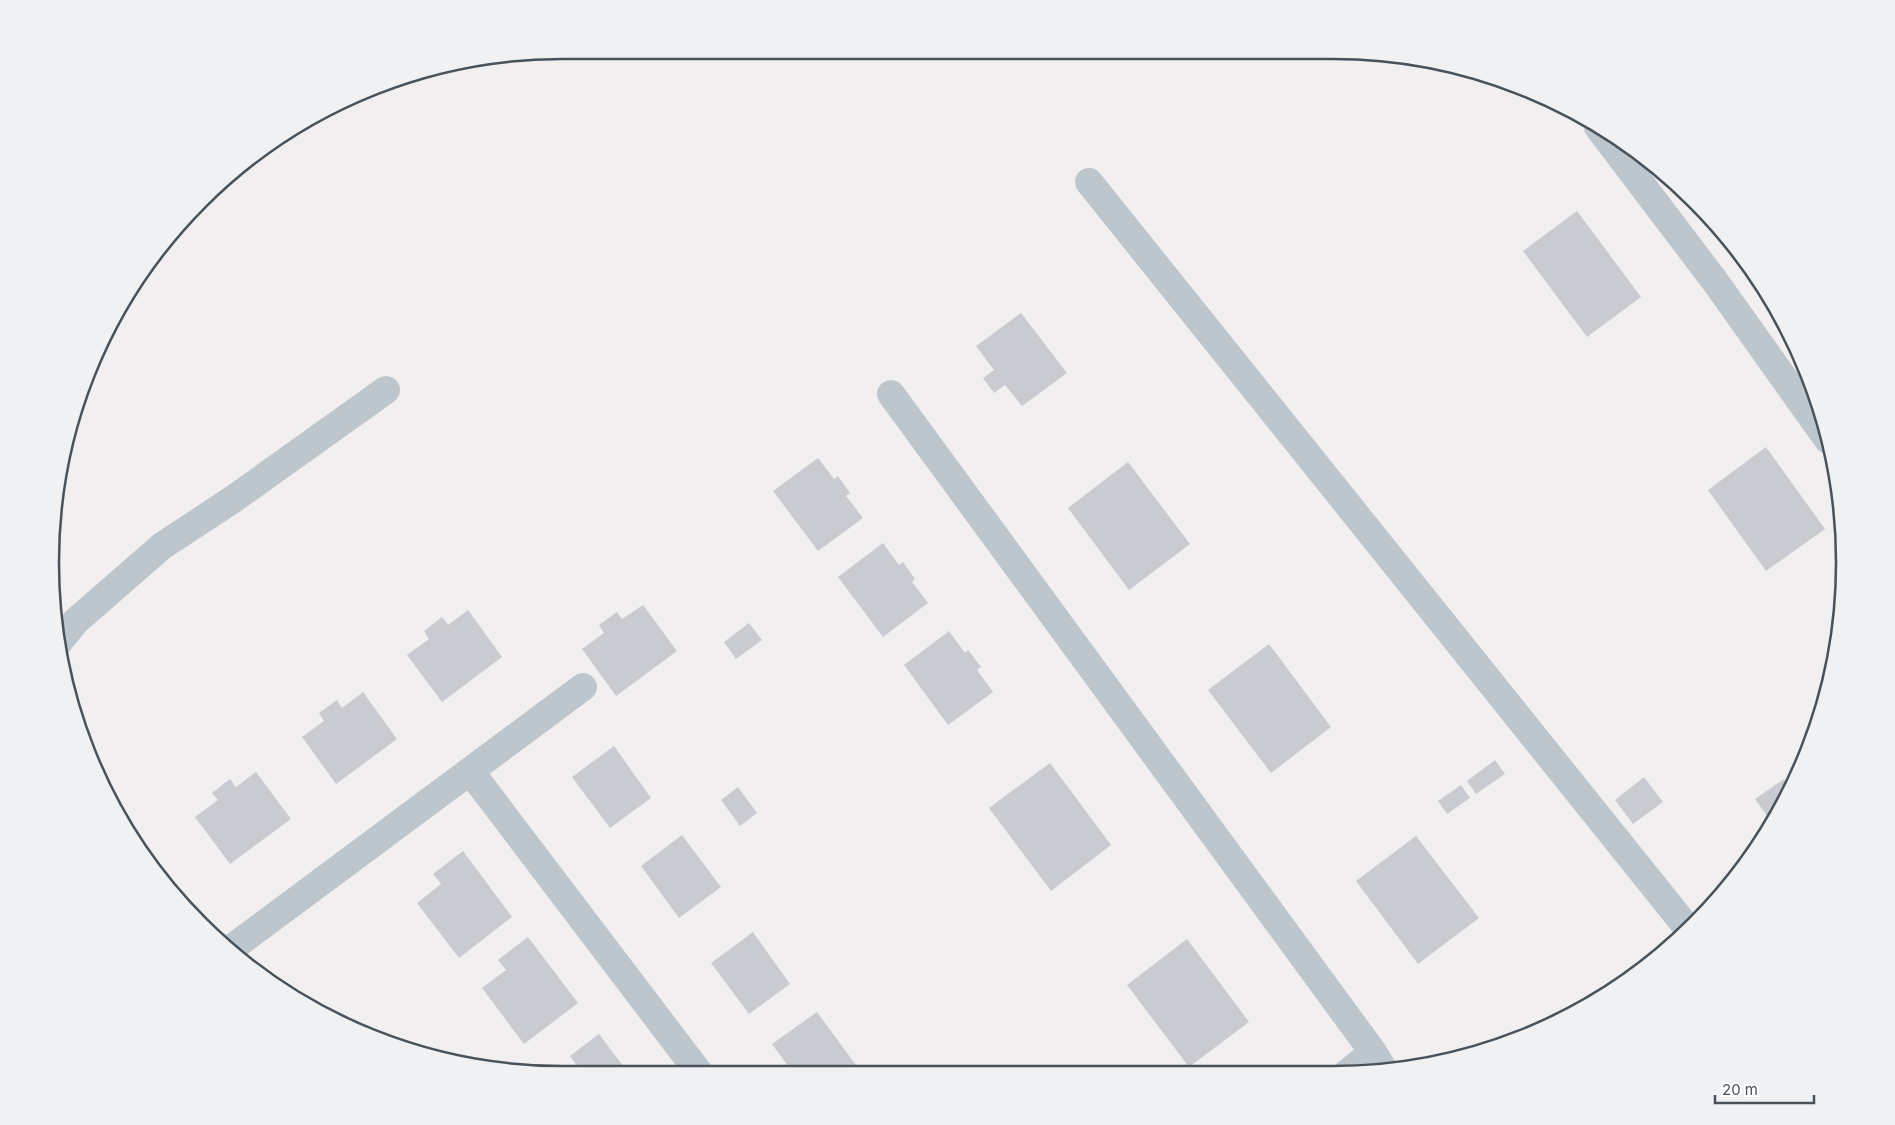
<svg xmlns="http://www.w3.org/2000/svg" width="1895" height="1125" font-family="Inter,sans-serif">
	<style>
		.building { fill: #c9cbd1 }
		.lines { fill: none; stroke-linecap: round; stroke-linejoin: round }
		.minor { stroke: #bdc6cd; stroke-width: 28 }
		.rim { fill: none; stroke: #47525b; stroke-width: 2.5 }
	</style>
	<rect width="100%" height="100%" fill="#f1efef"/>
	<!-- building -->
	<path class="building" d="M1577 211 1641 297 1587 337 1523 251Z
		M1021 313 1067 373 1022 406 1005 385 994 393 983 378 994 370 976 346Z
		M1766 447 1825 529 1766 571 1708 490Z
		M818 458 834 479 838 476 850 493 846 496 863 518 818 551 773 491Z
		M1128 462 1190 544 1129 590 1068 508Z
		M883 543 899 565 903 562 915 579 912 582 928 603 883 637 838 577Z
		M643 605 677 651 616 696 582 649 604 633 599 625 617 612 622 619Z
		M468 610 502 657 442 702 407 655 429 639 424 631 442 617 448 625Z
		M749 623 762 640 736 659 724 642Z
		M949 631 965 653 968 650 981 667 977 670 993 692 948 725 904 665Z
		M1269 644 1331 727 1271 773 1208 690Z
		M363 692 397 739 336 784 302 737 324 721 319 713 337 700 342 708Z
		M614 746 651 798 610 828 572 777Z
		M1495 760 1505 774 1476 794 1467 781Z
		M1050 763 1111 845 1051 891 989 808Z
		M256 772 291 819 230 864 195 817 218 800 212 793 230 779 236 787Z
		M1644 777 1663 802 1633 824 1615 800Z
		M1784 779 1790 788 1772 823 1755 799Z
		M1461 785 1470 798 1447 814 1438 801Z
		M738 787 757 813 740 826 721 800Z
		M682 835 721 887 679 918 641 866Z
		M1416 836 1479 918 1418 964 1356 881Z
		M463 851 512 917 459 958 417 903 441 884 433 874Z
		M753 932 790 984 749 1014 711 963Z
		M528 937 578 1003 524 1044 482 988 506 970 498 960Z
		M1187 939 1249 1022 1189 1067 1127 985Z
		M817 1012 861 1072 859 1074H794L772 1044Z
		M599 1034 629 1074H569L578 1067 570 1056Z"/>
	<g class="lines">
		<!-- minor -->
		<path class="minor" d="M1598 127 1714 280 1828 440
			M1089 182 1689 930
			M891 394 1373 1052 1384 1070
			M57 644 76 621 162 546 232 500 386 390
			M470 771 700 1074
			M228 951 583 687
			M1346 1074 1373 1052"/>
	</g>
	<!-- crop -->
	<path d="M0 0H1895V1125H0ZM562 59H1333A503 503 0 0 1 1836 562V563A503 503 0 0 1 1333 1066H562A503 503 0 0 1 59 563V562A503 503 0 0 1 562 59Z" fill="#f0f1f2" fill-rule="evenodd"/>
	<path class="rim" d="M562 59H1333A503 503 0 0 1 1836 562V563A503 503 0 0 1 1333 1066H562A503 503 0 0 1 59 563V562A503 503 0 0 1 562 59Z"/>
	<!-- scale -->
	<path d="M1715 1095v8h99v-8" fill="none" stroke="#47525b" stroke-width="2.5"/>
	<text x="1722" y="1095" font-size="15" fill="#47525b" stroke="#ffffff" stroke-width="4" paint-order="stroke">20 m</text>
</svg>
